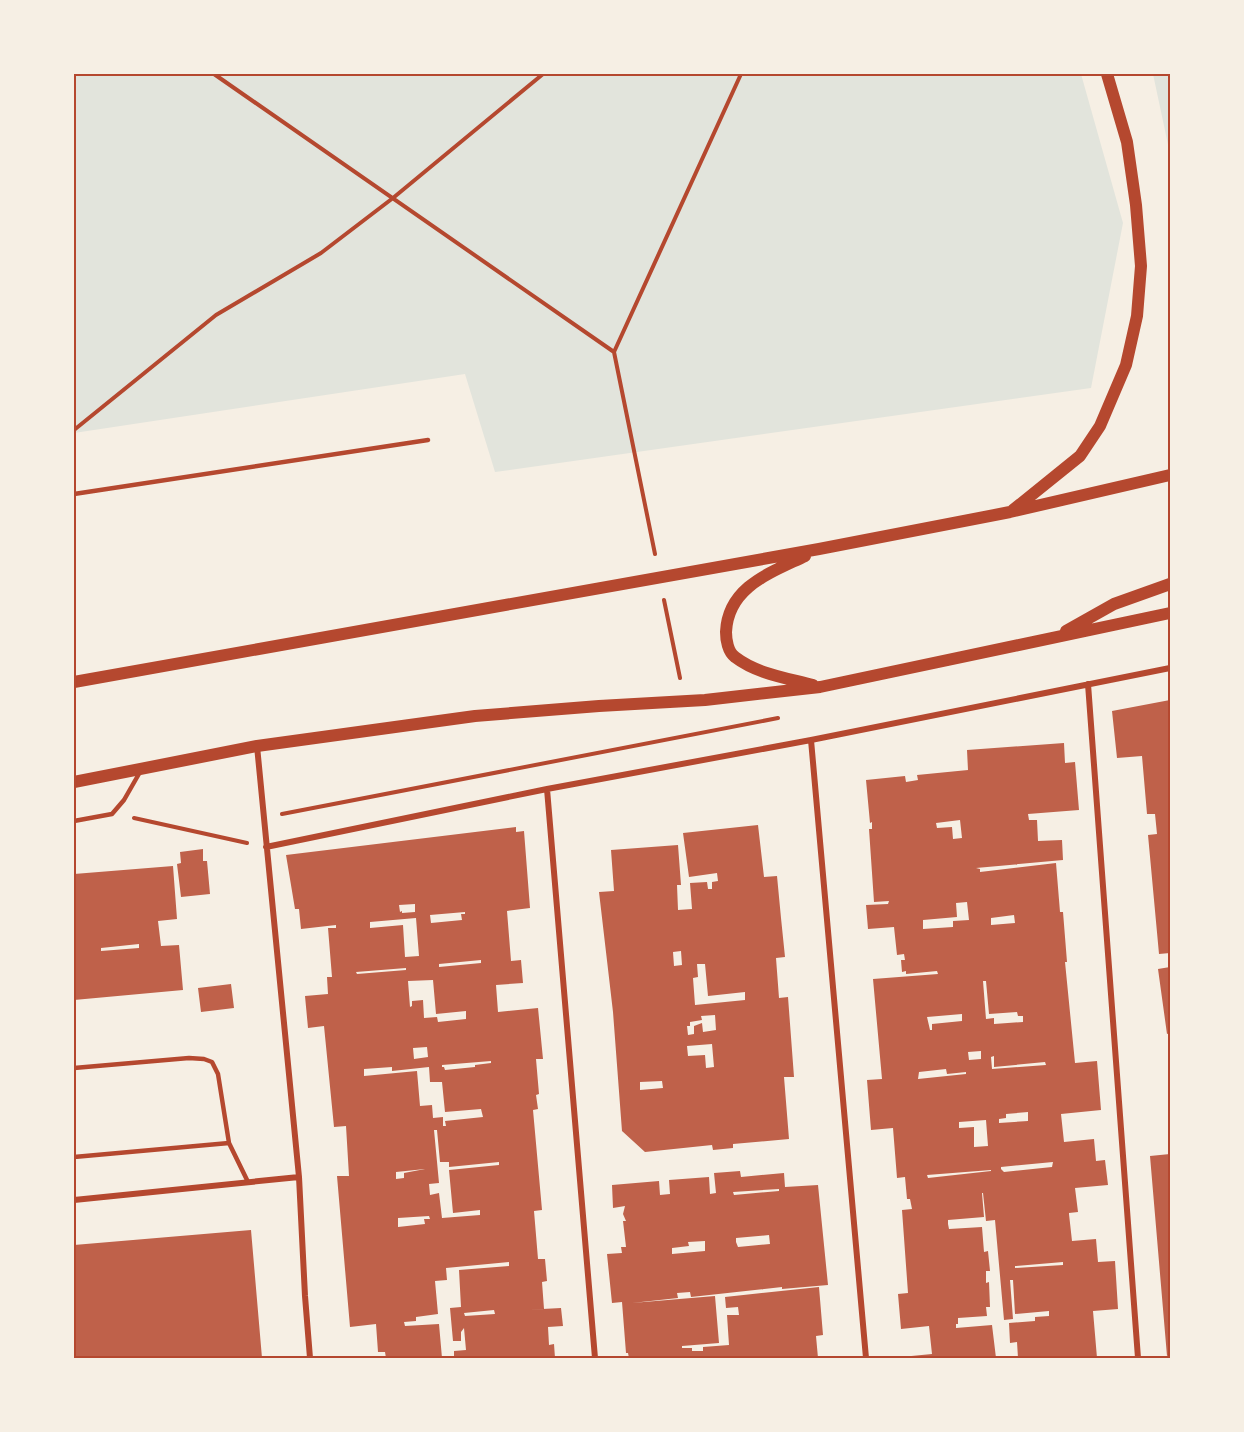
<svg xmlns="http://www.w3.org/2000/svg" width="1244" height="1432" font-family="Lato,sans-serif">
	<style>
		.green { fill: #e2e4dc }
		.building { fill: #bf614a; fill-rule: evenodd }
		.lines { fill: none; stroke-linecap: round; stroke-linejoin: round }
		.path { stroke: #b5482f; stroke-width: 4 }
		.service { stroke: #b5482f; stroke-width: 4.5 }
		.minor { stroke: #b5482f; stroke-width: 6 }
		.secondary { stroke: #b5482f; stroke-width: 12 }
		.neatline { fill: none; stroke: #b5482f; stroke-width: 2 }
	</style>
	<rect width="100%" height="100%" fill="#f6efe4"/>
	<!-- green -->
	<path class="green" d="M74 74H1081L1123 223 1091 388 495 472 465 374 74 433Z
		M1153 74H1170V154Z"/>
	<!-- building -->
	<path class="building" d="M1170 700V953L1159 954 1148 835 1157 834 1155 814H1147L1142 756 1117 758 1112 711Z
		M1064 743 1065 763 1075 762 1079 810 1028 814 1029 820H1037L1038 841 1062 840 1063 860 976 868 980 869V872L1056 863 1060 912H1063L1067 962H1065L1075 1063 1097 1061 1101 1110 1061 1114 1064 1142 1094 1139 1096 1161 1105 1160 1108 1185 1075 1188 1078 1212 1069 1213V1214L1072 1241 1096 1239 1098 1262 1115 1261 1118 1309 1093 1311 1097 1358H1018L1017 1342 1010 1343 1009 1323 1035 1321V1317L1049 1316V1311L1015 1314 1013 1280H1010L1013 1319 1004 1320 995 1220 986 1221 983 1193H982L984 1217 948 1220V1224L949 1229 982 1227 984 1252 988 1251 990 1271H986V1283L989 1282 990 1307H986L987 1316 958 1318V1324H956V1328L992 1325 996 1358H901V1357L932 1354 929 1326 901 1329 898 1294 908 1293 902 1210 912 1209 910 1199H907L905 1177 897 1178 893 1128 871 1130 867 1080 882 1079 873 979 938 974 937 971 906 974V971L902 972 901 960H905L904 954 897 955 894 927 868 929 866 905 888 904 889 901 874 902 869 829H872V822L870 823 866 780 905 776 906 782 918 780 917 775 968 770 967 750ZM960 820 962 838 953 839 952 827 937 828 936 823ZM967 902 969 920 953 921V927L923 929V920L957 917 956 903ZM1014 915 1015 923 991 925V918ZM983 981H986L989 1014 1017 1012 1018 1016H1023V1022L994 1024V1018L986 1019ZM962 1014V1021L932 1024V1030H930L927 1017ZM981 1051V1059L969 1060 968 1052ZM994 1056V1067L1045 1062 1046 1065 992 1069 991 1057ZM946 1069 947 1074 966 1072V1074L918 1079 919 1072ZM1028 1112V1121L999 1123V1119L1006 1118V1114ZM986 1120 988 1146 974 1147V1127L959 1128V1122ZM1053 1162 1052 1167 1004 1172 1001 1169V1167ZM991 1170V1171L928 1178 927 1175ZM1063 1262V1265L1015 1268V1266Z
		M758 825 764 877 777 876 781 918 785 957 776 958 779 998 788 997 794 1077H784L789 1139 733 1144V1148L713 1150 712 1145 645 1152 622 1131 613 1012 599 892 614 891 611 850 678 845 681 885H677L678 910 692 909 690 883 707 882 708 889H712V882L718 881 717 873 689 877 683 833ZM681 951 682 965 674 966 673 952ZM697 964H705L708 996 745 992V1000L695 1005 693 978 698 977ZM715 1015 716 1030 703 1032 702 1023 694 1026V1034L688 1035 687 1026H690V1022L702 1020 701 1016ZM712 1044 714 1067 706 1068 705 1055 688 1056 687 1046ZM662 1081 663 1088 640 1090V1082Z
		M516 827V832L524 831 530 908 507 911 511 961 521 960 523 983 496 985 498 1012 538 1008 543 1059H536L539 1094 536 1095 538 1109 533 1110 542 1210 534 1211 538 1259H545L547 1281 542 1282 544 1309 524 1310 561 1308 563 1326 548 1327 549 1345 554 1344 555 1358H454V1351L466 1350 464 1328 461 1332V1341H453L450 1308 461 1307 459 1270 509 1266V1262L446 1268 447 1280 435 1281 438 1314 416 1317V1321L404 1322 405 1326 439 1324 442 1358H386L385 1352H378L376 1324 350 1327 337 1176H349L346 1126 334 1127 324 1026 308 1028 305 996 328 994 327 977H332L328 928H336V925L301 929 299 909H295L286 855ZM415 904V912L402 913V911L400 912 399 905ZM465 912V914H461L462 920 431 923 430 915ZM416 918 419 956 405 957 403 925 370 928V922ZM481 960V963L439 967V964ZM406 968V970L357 974 356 972ZM433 980 436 1014 466 1011V1019L438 1022 437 1017 424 1018 423 1000 412 1001V1006L410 1007 408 981ZM427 1047 428 1057 414 1059 413 1048ZM491 1061V1063L475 1065V1067L445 1070 444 1067H442V1065ZM392 1067V1071L429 1067 430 1082H442L445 1112 481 1109 483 1117 445 1121 446 1126H443V1117L433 1118 432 1105 420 1106 417 1071 364 1076V1069ZM434 1130H437L440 1162H449V1167L499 1162V1165L449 1170 453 1213 480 1210V1215L442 1218 439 1193 430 1195 429 1184 439 1183ZM425 1169 404 1173V1178L396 1179V1172ZM429 1216 430 1219H424L425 1224 398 1227V1218ZM494 1310 495 1314 465 1316 464 1313Z
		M203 849V861H207L210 894 181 897 177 864 181 863 180 852Z
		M173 866 177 919 158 921 161 946 179 945 183 990 74 1000V874ZM139 944V948L101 951V948Z
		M1170 967V1033L1167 1034 1158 969Z
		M231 984 234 1008 201 1012 198 988Z
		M1170 1154V1355L1167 1356 1150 1156Z
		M740 1171 741 1177 784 1173 785 1187 818 1185 828 1285 782 1289V1287L691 1297 690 1292 677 1293 678 1298 632 1303 715 1296 719 1343 682 1346V1348H692V1351H703V1347L729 1345 727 1315H739L738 1307 726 1308 725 1297 819 1287 823 1335 816 1336 818 1358H629L628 1353H626L622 1302 612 1303 607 1254 622 1253 621 1247H626L623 1221H626L623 1214 625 1206 613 1208 612 1185 659 1181 660 1195 670 1194 669 1180 709 1177 710 1194 716 1193 714 1173ZM779 1189V1191L734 1195 733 1192ZM769 1235 770 1244 738 1247 736 1242V1238ZM705 1241V1251L672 1254V1248L689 1246 688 1242Z
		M251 1230 262 1358H74V1245Z"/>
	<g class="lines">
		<!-- path -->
		<path class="path" d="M214 74 614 352
			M74 430 216 315 321 253 393 198 543 74
			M655 554 614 352 741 74
			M664 600 680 678
			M282 814 778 718
			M134 818 247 843"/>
		<!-- service -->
		<path class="service" d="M74 494 428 440
			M74 821 112 814 124 800 140 772
			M74 1068 189 1058 204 1059 212 1062 218 1074 229 1143 248 1182
			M74 1157 229 1143"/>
		<!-- minor -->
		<path class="minor" d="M1088 684 1138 1358
			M811 740 866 1358
			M257 746 299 1177 305 1296 310 1358
			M547 789 595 1358
			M266 847 547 789 811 740 1170 668
			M74 1200 299 1177"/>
		<!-- secondary -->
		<path class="secondary" d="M1013 510 1080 456 1100 426 1126 365 1137 316 1141 266 1136 205 1127 142 1107 74
			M805 556C770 573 728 587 726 632 726 640 728 652 735 657 757 674 787 678 813 685
			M1066 631 1114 604 1170 584
			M74 682 819 549 1010 512 1170 475
			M74 782 257 746 475 716 599 706 705 700 820 687 1170 613"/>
	</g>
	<!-- border -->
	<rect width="1244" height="1432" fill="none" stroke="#f6efe4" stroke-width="150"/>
	<rect x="75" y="75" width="1094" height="1282" class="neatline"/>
</svg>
